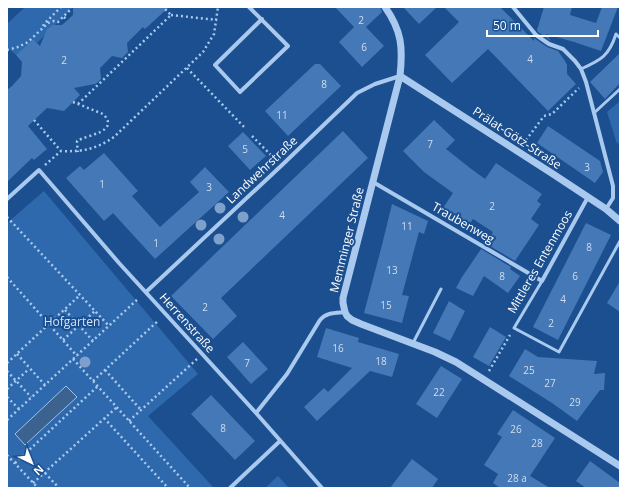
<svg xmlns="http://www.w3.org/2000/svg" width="627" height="495" font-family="'Open Sans',sans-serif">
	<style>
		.green { fill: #2e69ad; fill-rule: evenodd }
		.water { fill: #3c6290; stroke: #9cc4f0 }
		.building { fill: #4478b7 }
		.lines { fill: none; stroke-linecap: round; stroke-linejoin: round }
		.path { stroke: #a9c9ee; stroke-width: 2.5; stroke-dasharray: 2 3; stroke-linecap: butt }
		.service { stroke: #a9c9ee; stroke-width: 3 }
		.minor { stroke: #a9c9ee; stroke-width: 4 }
		.tertiary { stroke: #a9c9ee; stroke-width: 7 }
		.tree { fill: #7ea0ca }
		.labels { text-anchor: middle; stroke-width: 4; stroke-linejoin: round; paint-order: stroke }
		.number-label { font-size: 10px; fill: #d0dded }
		.street-label { font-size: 12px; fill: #fff; stroke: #1b4f8f }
		.park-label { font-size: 12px; fill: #cfe3fa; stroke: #1b4f8f }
	</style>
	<rect width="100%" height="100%" fill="#1b4f8f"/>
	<!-- green -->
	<path class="green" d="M25 7H73L37 43 33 39 16 55 7 47V24Z
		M620 101V141L617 144 607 112Z
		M44 191 198 374 148 416 214 488H7V223ZM77 397 26 445 15 434Z
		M278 476 289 488H265Z"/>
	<!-- water -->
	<path class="water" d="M66 386 77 397 25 445 15 434Z"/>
	<!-- building -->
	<path class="building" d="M73 7H169L145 29 143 27 127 43 128 52 122 58 112 56 100 68 101 79 98 82 95 84 74 88 80 95 64 111 47 108 28 126 47 149 34 160 32 158 7 182V90L12 86 21 76 22 62 16 55 33 39 40 46 47 29 53 25H62L73 15Z
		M335 7H380L382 12 366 27 384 46 362 67 339 42 354 27Z
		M403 7H437L419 24Z
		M444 7H500L534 41V38L547 47 558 51 565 61 567 65V74L576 84 548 111 488 49 452 83 425 55 459 22Z
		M544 7H572L570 15 596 23 602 7H618L601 51 574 42 546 34 551 41 538 32 537 30Z
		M620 53V83L605 99 590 82Z
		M315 64H320L341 86 288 136 265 111Z
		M434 120 455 140 446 149 470 168 485 179 496 163 542 194 537 201 541 204 531 219 539 225 515 261 485 243 493 232 473 219 469 225 443 208 453 193 424 172 403 151Z
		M548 126 600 161 603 172 595 183 537 143Z
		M343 131 368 158 221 298 237 316 213 339 171 296Z
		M243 132 266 156 250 170 228 146Z
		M104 153 138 191 132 196 160 227 199 192 190 182 205 167 229 192 155 259 113 213 104 221 66 178 80 166 84 170Z
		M392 204 428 221 424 234 419 232 402 295 409 296 402 323 364 313 382 245Z
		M586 223 611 235 558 340 533 327Z
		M481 249 511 267 510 269 520 276 508 293 484 276 473 296 456 288 462 277Z
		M620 281V312L607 303Z
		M449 301 465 311 450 341 433 333Z
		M490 327 506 337 489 366 473 357Z
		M326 328 359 338 358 342 399 354 392 377 370 371 317 421 304 407 324 388 328 392 352 368 317 357Z
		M243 342 268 369 251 384 227 357Z
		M525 349 538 357 597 361 594 374 605 373 604 390H600L577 421 552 403 509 376Z
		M441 366 462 379 437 418 416 404Z
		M211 395 255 441 235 460 191 414Z
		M513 410 555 438 530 476 550 488H500L493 483 498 474 484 465 502 437 497 434Z
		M412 459 438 479 432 488H390Z
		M590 461 620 483V488H586L576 481Z"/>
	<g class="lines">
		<!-- path -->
		<path class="path" d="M171 15 217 20
			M64 17 67 20
			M43 26 44 24 61 7
			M7 50 18 47 28 42 48 23 54 21 58 22 71 9V7
			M187 68 246 129
			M73 102 103 114C121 132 86 135 77 141V144L78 152
			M78 104 171 15 163 7
			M34 120 61 151
			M252 136 276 160
			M523 144 544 116 552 114 579 88
			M45 165 61 151C83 152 96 149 114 137L203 52 214 34 218 7
			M7 217 109 326
			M7 277 77 356
			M65 310 93 341
			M63 340 95 311
			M17 354 45 385
			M73 359 190 488
			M7 363 80 295
			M105 370 141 410
			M7 371 31 397
			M489 371 510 335
			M93 381 159 320
			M7 389 29 369
			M7 397 19 409
			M104 418 168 488
			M7 420 139 298
			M129 421 197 359
			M7 455 38 488
			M15 463 98 386
			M45 473 59 488
			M33 483 117 407"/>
		<!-- service -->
		<path class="service" d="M581 69C601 60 609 56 616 34L620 38
			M594 113 620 89
			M542 281 514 328 559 352 620 241
			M413 343 441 289"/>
		<!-- minor -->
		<path class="minor" d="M249 7 288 46 240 92 215 65 262 19
			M513 7 536 35 549 44 563 49 575 61 581 69 586 82 613 186V198L606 209
			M373 182 542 281 588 197
			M7 199 39 170 119 263 256 413 322 488
			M146 292 281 166 357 93 375 84 400 76
			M256 413 287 374 320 320C327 312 336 313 345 312
			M230 488 280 441"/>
		<!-- tertiary -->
		<path class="tertiary" d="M385 7C402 31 403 48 400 76L343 298V303L345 312 347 316 352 320 361 324 435 352 456 362 620 466
			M400 76 553 174 606 209 620 221"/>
	</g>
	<!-- trees -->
	<g class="tree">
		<circle cx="220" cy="208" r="5.5"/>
		<circle cx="243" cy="217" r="5.5"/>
		<circle cx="201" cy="225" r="5.5"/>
		<circle cx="219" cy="239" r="5.5"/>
		<circle cx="85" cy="362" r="5.5"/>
	</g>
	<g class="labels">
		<!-- number labels -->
		<g class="number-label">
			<text x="361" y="24">2</text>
			<text x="364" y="51">6</text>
			<text x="530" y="63">4</text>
			<text x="64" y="64">2</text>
			<text x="324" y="88">8</text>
			<text x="282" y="119">11</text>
			<text x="430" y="148">7</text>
			<text x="245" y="153">5</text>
			<text x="587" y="171">3</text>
			<text x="102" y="188">1</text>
			<text x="209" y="191">3</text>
			<text x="492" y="210">2</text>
			<text x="282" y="219">4</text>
			<text x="407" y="230">11</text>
			<text x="156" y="247">1</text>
			<text x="589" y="251">8</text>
			<text x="392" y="274">13</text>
			<text x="502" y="280">8</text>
			<text x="575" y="280">6</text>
			<text x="563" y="303">4</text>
			<text x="386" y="309">15</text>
			<text x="205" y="311">2</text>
			<text x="551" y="327">2</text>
			<text x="338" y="352">16</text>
			<text x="381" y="365">18</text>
			<text x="247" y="367">7</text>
			<text x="529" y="374">25</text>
			<text x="550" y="387">27</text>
			<text x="439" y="396">22</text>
			<text x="575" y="406">29</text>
			<text x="223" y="432">8</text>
			<text x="516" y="433">26</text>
			<text x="537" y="447">28</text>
			<text x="517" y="482">28 a</text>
		</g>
		<!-- street labels -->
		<g class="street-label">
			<text transform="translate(517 138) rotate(33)" y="4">Prälat-Götz-Straße</text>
			<text transform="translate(262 170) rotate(-43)" y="4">Landwehrstraße</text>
			<text transform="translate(463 223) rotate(30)" y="4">Traubenweg</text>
			<text transform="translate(347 240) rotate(-76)" y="4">Memminger Straße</text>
			<text transform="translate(540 262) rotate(-60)" y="4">Mittleres Entenmoos</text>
			<text transform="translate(187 323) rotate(48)" y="4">Herrenstraße</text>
		</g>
		<!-- park labels -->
		<g class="park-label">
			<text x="72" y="326">Hofgarten</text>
		</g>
	</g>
	<!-- border -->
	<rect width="627" height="495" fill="none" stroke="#ffffff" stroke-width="16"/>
	<!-- north arrow -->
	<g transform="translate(32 463) rotate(137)" stroke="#1b4f8f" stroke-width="3" paint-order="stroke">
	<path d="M0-3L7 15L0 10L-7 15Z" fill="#ffffff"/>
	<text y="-6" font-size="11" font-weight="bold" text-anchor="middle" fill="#ffffff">N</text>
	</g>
	<!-- scale -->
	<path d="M487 30v6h111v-6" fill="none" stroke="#ffffff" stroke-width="2"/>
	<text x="493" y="30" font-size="12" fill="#ffffff" stroke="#1b4f8f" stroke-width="3" paint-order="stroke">50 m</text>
</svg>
